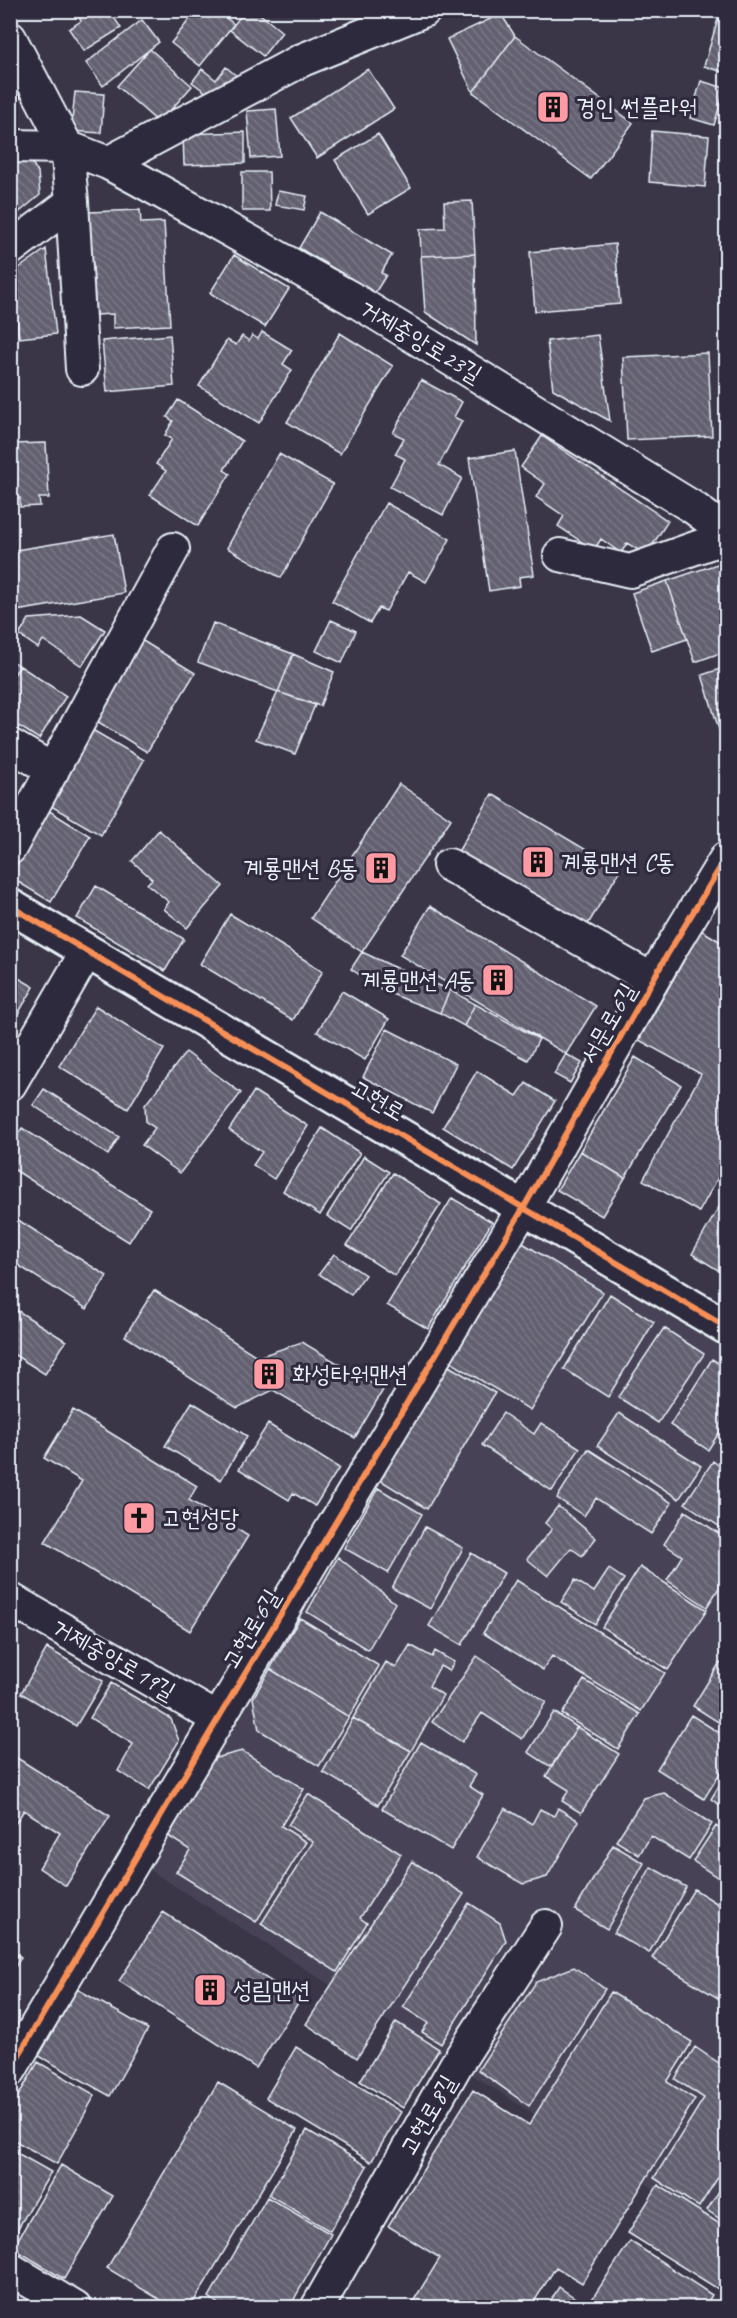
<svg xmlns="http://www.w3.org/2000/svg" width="737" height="2318" font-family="Caveat,'Poor Story',sans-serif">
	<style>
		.built { fill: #464354 }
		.building { fill: url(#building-back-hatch); stroke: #e8f1f8; stroke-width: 1.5 }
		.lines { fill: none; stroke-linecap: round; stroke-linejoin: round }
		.minor-casing { stroke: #e8f1f8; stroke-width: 36 }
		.tertiary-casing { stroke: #e8f1f8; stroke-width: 38 }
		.minor { stroke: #2f2a3d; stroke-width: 32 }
		.tertiary { stroke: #2f2a3d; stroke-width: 33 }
		.cycleway-casing { stroke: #2f2a3d; stroke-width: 10 }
		.cycleway { stroke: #f78f57; stroke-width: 6 }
		.labels { text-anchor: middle; stroke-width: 6; stroke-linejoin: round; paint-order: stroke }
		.poi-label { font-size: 24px; fill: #e8f1f8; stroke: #2f2a3d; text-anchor: start }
		.street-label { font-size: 24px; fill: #e8f1f8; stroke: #2f2a3d }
	</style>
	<defs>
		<pattern id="building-back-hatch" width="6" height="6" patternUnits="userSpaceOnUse" patternTransform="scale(1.5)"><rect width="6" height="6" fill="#636171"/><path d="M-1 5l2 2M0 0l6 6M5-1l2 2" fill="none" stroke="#797886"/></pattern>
	</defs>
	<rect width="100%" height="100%" fill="#3a3648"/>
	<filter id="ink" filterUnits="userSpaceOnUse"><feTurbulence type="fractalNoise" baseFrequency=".0167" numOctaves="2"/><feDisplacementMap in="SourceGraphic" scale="12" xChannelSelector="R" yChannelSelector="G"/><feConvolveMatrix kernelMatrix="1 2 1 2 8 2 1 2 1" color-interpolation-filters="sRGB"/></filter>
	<g filter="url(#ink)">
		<!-- built -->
		<path class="built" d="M524 1207 726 1327V2234L456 2065 134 1860Z"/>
		<!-- building -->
		<path class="building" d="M75 10H87L90 15 97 10H109L121 28 84 51 69 29 81 21Z
			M197 10H216L234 24 200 66 171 43Z
			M245 10H255L282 32 263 56 230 30Z
			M501 14 515 36 473 92 447 39Z
			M718 19 726 21V73L704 66Z
			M142 20 159 42 103 86 86 63Z
			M515 36 633 123 591 179 473 92Z
			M150 49 192 86 159 123 117 86Z
			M226 67 238 77 219 102 192 82 202 69 216 80Z
			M368 69 394 109 317 158 291 118Z
			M10 79 21 98 10 103Z
			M701 81 725 88 714 125 690 118Z
			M75 92 104 94 101 133 71 131Z
			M276 109 280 156 251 158 247 111Z
			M652 131 709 136 705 187 649 182Z
			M245 132V163L184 165 183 134Z
			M378 134 411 188 368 214 335 160Z
			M28 157 38 172 40 195 10 220V159Z
			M242 172H269L270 211H242Z
			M278 191 307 196 304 210 275 205Z
			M472 201 475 254 421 256 420 229 445 228 444 202Z
			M140 210 141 223 164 222 170 325 113 328V314L96 315 89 212Z
			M320 212 392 255 381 273 386 275 375 293 299 248Z
			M615 244 620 304 535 311 530 252Z
			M46 249 56 334 19 338 12 273Z
			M475 254 476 345 425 312 421 256Z
			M234 255 289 289 265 327 210 293Z
			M262 332 292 350 283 364 292 370 259 423 199 386 227 340 236 345 242 336 249 341 252 335 258 339Z
			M340 333 393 366 340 454 287 422Z
			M170 335 174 386 107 392 102 341Z
			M598 335 610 421 553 389 547 341Z
			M708 353 712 436 627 440 623 357Z
			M421 380 462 402 454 417 462 421 439 465 462 478 443 515 390 487 405 459 395 454 404 438 393 433Z
			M178 400 242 441 224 470 230 474 198 526 150 495 166 471 156 464 172 439 165 435 173 421 167 417Z
			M542 436 668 521 646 555 627 543 621 553 601 539 594 550 558 526 564 516 536 497 545 484 521 467Z
			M46 443 49 498H39L40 506 20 507V498L10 499V444Z
			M515 451 534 575 519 577 520 586 489 591 469 458Z
			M279 454 333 484 281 578 227 548Z
			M386 503 450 539 426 582 408 572 386 611 379 608 370 623 332 601Z
			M114 534 124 593 10 612V551Z
			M726 561V651L695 662 667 581Z
			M667 581 687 639 652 651 632 593Z
			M81 615 105 630 82 666 43 640 38 648 19 635 29 619Z
			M331 620 356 631 342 663 316 651Z
			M213 623 293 654 278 692 198 662Z
			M138 638 195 673 147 752 90 717Z
			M293 654 334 672 320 706 278 692Z
			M10 660 20 666 10 680Z
			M20 666 66 696 39 739 19 726 15 733 10 730V680Z
			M726 667V752L702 675Z
			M278 692 315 705 295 754 256 739Z
			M89 728 144 760 101 835 46 803Z
			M399 784 451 819 362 952 311 918Z
			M492 794 620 870 584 931 456 855Z
			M46 809 90 836 51 902 10 877V868Z
			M159 830 223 886 187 928 164 909 169 902 147 884 152 879 132 861Z
			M96 886 184 939 165 971 77 918Z
			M430 906 596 1006 566 1054 400 955Z
			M230 914 323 971 293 1020 200 964Z
			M701 930 726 945V1163L699 1212 643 1180 701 1074 639 1040Z
			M362 952 392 966 384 991 351 969Z
			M392 966 450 990 440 1013 384 991Z
			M10 973 34 987 10 1027Z
			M450 990 475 1004 464 1026 440 1013Z
			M342 991 389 1019 365 1060 317 1032Z
			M475 1004 539 1039 528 1060 464 1026Z
			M96 1006 164 1049 128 1109 59 1066Z
			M387 1029 456 1064 432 1113 363 1077Z
			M186 1052 241 1093 180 1173 142 1145 155 1128 146 1122 145 1105Z
			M566 1054 582 1063 570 1083 554 1074Z
			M635 1057 681 1085 625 1178 580 1151Z
			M477 1071 517 1096 526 1083 555 1101 513 1170 443 1127Z
			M44 1089 119 1137 108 1155 33 1105Z
			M254 1091 308 1126 274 1179 253 1165 262 1152 229 1130Z
			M22 1128 150 1209 129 1242 10 1167V1146Z
			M322 1128 360 1153 320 1215 283 1191Z
			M580 1151 625 1178 602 1216 557 1190Z
			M364 1156 389 1172 351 1231 327 1216Z
			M393 1173 441 1204 395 1276 347 1245Z
			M726 1195V1275L692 1254Z
			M452 1198 492 1222 428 1329 387 1305Z
			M10 1215 107 1276 87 1309 10 1260Z
			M521 1242 603 1292 530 1410 449 1361Z
			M334 1254 365 1275 351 1295 319 1274Z
			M154 1290 258 1357 302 1342 383 1390 355 1438 273 1390 237 1408 125 1336Z
			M610 1294 654 1322 608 1397 564 1369Z
			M10 1306 66 1341 45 1374 10 1352Z
			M664 1328 704 1354 658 1423 618 1397Z
			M712 1359 726 1368V1422L708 1450 670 1425Z
			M447 1365 495 1393 427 1509 380 1480Z
			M192 1402 247 1436 221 1480 165 1446Z
			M73 1410 197 1486 189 1500 248 1536 190 1631 45 1542 82 1481 44 1458Z
			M503 1413 534 1434 541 1423 580 1448 552 1491 482 1445Z
			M619 1413 701 1466 679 1499 597 1446Z
			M268 1424 339 1468 315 1506 293 1493 289 1500 239 1469Z
			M588 1449 672 1503 651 1534 596 1498 584 1516 557 1498Z
			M713 1461 726 1471V1531L685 1503Z
			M378 1488 422 1514 388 1573 344 1548Z
			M558 1506 596 1538 582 1556 571 1548 548 1576 527 1559 552 1529 545 1523Z
			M685 1511 726 1538V1577L707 1607 667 1580 682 1556 664 1544Z
			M425 1527 463 1548 430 1609 392 1588Z
			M471 1553 504 1573 462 1645 429 1626Z
			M338 1557 395 1603 368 1650 307 1612Z
			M640 1567 707 1610 668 1670 602 1627Z
			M609 1569 624 1579 595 1624 561 1602 575 1580 594 1592Z
			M516 1580 665 1673 641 1711 552 1656 543 1670 483 1633Z
			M300 1618 379 1666 349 1717 270 1669Z
			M410 1645 432 1657 435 1651 454 1662 449 1671 440 1666 429 1686 443 1695 411 1751 353 1718 386 1662 396 1668Z
			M47 1648 103 1681 76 1726 21 1693Z
			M477 1656 546 1702 522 1739 482 1713 462 1742 432 1722Z
			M726 1662V1727L693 1706 719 1664Z
			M270 1669 349 1717 319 1766 259 1730 253 1698Z
			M584 1680 640 1714 618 1749 562 1714Z
			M111 1683 171 1719 179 1741 149 1790 118 1771 133 1744 90 1718Z
			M554 1712 577 1727 551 1767 528 1752Z
			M691 1715 726 1737V1763L704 1799 657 1769Z
			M353 1718 411 1751 378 1805 323 1772Z
			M577 1727 619 1754 581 1813 562 1801 569 1790 546 1776Z
			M421 1742 476 1775 469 1786 483 1795 451 1850 382 1809Z
			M242 1751 304 1789 281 1826 306 1842 256 1922 176 1872 190 1850 165 1834 212 1759Z
			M17 1758 110 1816 66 1886 39 1868 60 1833 24 1810 10 1832V1769Z
			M726 1774V1809L711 1799Z
			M664 1793 712 1824 689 1860 651 1836 639 1855 616 1841 644 1798Z
			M308 1794 401 1854 360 1918 367 1923 337 1972 261 1924 313 1842 288 1825Z
			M505 1808 532 1824 540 1809 554 1816 558 1808 579 1821 547 1877 523 1884 477 1857Z
			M716 1826 726 1833V1883L693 1861Z
			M613 1845 644 1863 607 1929 575 1910Z
			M412 1861 464 1894 357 2058 306 2024Z
			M651 1867 686 1887 649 1953 614 1933Z
			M694 1889 726 1909V2003L652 1958Z
			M469 1903 500 1923 506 1941 441 2044 422 2032 428 2023 403 2007Z
			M163 1912 300 2000 256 2068 119 1981Z
			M10 1950 21 1957 10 1975Z
			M574 1967 605 1989 529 2106 478 2070 536 1982Z
			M77 1989 148 2029 110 2096 39 2056Z
			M611 1992 692 2042 667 2082 695 2099 582 2283 556 2267 530 2308H409L440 2258 388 2226 473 2090 529 2125Z
			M396 2022 439 2049 403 2108 360 2081Z
			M296 2047 401 2112 371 2162 266 2098Z
			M695 2047 726 2068V2165L699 2207 654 2178 704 2098 675 2079Z
			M38 2062 95 2095 57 2164 10 2138V2110Z
			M218 2082 297 2130 190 2308H174L107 2268Z
			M307 2130 367 2166 330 2231 269 2195Z
			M10 2149 51 2172 10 2242Z
			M61 2165 113 2196 64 2279 13 2248Z
			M726 2180V2223L707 2210Z
			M658 2185 726 2228V2276L718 2289 628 2233Z
			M267 2197 331 2234 289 2308H224L209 2297Z
			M630 2241 712 2295 704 2308H605L592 2299Z
			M559 2287 590 2308H546Z"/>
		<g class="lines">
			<defs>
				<path id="minor" d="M10 38 67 147 72 202 10 249
					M10 146 67 147 108 163 138 179 351 298 694 508 726 532
					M108 163 302 60 425 10
					M72 202 82 369
					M560 555 630 571 726 537
					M10 745 53 770
					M10 848 173 549
					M449 865 653 980
					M10 1084 87 951
					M10 1599 218 1719
					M10 2070 218 1719 524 1207 667 955 726 858
					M10 2269 75 2308
					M317 2308 456 2065 546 1926"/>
				<path id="tertiary" d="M10 906 726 1327"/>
			</defs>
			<!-- minor casing -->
			<use href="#minor" class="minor-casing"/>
			<!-- tertiary casing -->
			<use href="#tertiary" class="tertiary-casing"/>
			<!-- minor -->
			<use href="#minor" class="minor"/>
			<!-- tertiary -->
			<use href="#tertiary" class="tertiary"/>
			<defs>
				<path id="cycleway" d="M10 906 726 1327
					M10 2070 218 1719 524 1207 667 955 726 858"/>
			</defs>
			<!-- cycleway casing -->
			<use href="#cycleway" class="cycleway-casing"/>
			<!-- cycleway -->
			<use href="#cycleway" class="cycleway"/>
		</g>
	</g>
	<!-- icons -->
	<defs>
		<symbol id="building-square" viewBox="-11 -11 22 22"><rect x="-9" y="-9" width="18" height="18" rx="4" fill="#ff9aa2" stroke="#2f2a3d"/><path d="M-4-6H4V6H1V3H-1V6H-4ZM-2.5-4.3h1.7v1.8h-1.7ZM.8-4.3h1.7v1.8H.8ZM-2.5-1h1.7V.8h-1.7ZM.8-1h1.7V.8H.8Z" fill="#111"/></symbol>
		<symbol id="church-square" viewBox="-11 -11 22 22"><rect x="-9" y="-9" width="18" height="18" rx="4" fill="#ff9aa2" stroke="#2f2a3d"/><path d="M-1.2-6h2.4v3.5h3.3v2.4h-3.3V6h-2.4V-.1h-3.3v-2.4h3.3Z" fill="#111"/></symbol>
	</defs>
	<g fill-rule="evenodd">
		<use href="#building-square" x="534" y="88" width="38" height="38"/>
		<use href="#building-square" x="519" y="843" width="38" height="38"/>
		<use href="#building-square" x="362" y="849" width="38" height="38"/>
		<use href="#building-square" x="479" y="961" width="38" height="38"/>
		<use href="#building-square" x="250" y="1355" width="38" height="38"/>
		<use href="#church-square" x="120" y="1499" width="38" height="38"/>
		<use href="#building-square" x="191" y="1971" width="38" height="38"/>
	</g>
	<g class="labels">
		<!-- poi labels -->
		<g class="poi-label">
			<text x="576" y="115">경인 썬플라워</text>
			<text x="561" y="870">계룡맨션 C동</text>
			<text x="358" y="876" text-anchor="end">계룡맨션 B동</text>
			<text x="475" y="988" text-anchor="end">계룡맨션 A동</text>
			<text x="292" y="1382">화성타워맨션</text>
			<text x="162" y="1526">고현성당</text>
			<text x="233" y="1998">성림맨션</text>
		</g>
		<!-- street labels -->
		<g class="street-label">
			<text transform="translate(421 341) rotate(31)" y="8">거제중앙로23길</text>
			<text transform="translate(608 1023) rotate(-60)" y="8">서문로6길</text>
			<text transform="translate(378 1100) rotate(30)" y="8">고현로</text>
			<text transform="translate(251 1629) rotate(-59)" y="8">고현로6길</text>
			<text transform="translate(114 1659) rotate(30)" y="8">거제중앙로19길</text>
			<text transform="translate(428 2115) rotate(-60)" y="8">고현로8길</text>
		</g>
	</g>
	<!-- margin -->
	<rect width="737" height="2318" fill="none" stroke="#2f2a3d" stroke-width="36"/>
	<rect x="18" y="18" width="701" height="2282" fill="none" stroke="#e8f1f8" stroke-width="2" filter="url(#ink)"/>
</svg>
